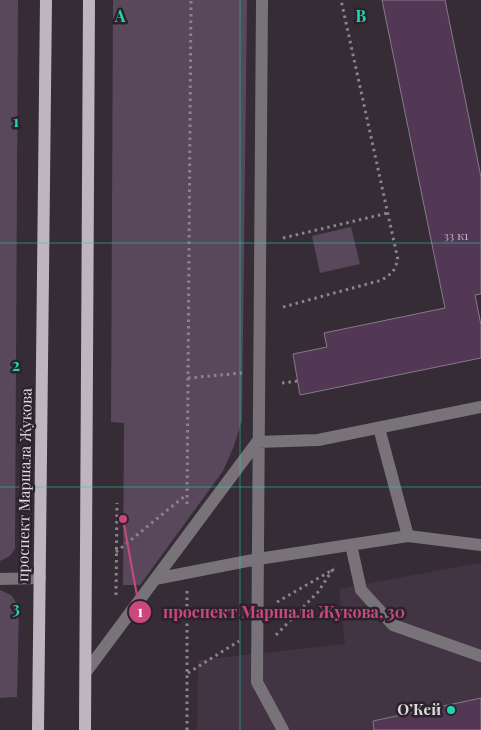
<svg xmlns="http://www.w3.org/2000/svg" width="481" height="730" font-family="'Playfair Display',serif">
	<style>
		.built { fill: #423443 }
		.green { fill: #59485b }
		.building { fill: #523855; stroke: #857a86 }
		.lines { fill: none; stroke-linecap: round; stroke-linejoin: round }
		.path { stroke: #8c848d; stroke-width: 3; stroke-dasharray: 2.5 4; stroke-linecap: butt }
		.minor { stroke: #787378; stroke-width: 12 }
		.major { stroke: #bfb5c0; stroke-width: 12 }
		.grid { fill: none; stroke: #22d5af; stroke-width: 1; stroke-opacity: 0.55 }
		.poi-dot { fill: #22d5af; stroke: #2b222c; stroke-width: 2 }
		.labels { text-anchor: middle; stroke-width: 5; stroke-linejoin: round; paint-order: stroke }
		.number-label { font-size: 12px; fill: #bcb2be }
		.street-label { font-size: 15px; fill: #e0dae1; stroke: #2b222c }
		.poi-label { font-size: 15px; font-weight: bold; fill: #e0dae1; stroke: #2b222c; text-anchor: end }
		.grid-label { font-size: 16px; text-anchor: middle; font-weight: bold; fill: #22d5af; stroke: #2b222c; stroke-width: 5; stroke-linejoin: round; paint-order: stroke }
		.leader { fill: none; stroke: #ca487c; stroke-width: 2 }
		.callout-dot { fill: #ca487c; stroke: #2b222c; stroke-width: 2 }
		.mark-label { font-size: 15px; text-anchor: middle; font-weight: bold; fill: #fff }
		.callout-label { font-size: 16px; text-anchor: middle; font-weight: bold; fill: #ca487c; stroke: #2b222c; stroke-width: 5; stroke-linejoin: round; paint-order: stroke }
	</style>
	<rect width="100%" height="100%" fill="#352c36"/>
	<!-- built -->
	<path class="built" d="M479 563 481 564V730H197L198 660 345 644 339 589Z"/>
	<!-- green -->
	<path class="green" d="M0 0H18L15 549 10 556 0 561Z
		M113 0H247L242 420 234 446 223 471 140 585H123L124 423 111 422Z
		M351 227 360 264 320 273 312 236Z
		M0 590 11 595 19 606 17 697 0 698Z"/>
	<!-- building -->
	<path class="building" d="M382 0H445L481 177V294L475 295 481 325V358L300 395 293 354 327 347 324 333 445 308Z
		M481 698V730H374L373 721Z"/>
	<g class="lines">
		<!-- path -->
		<path class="path" d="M283 238 388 213
			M283 307 382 280 393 272 398 260 341 0
			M188 378 242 373
			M282 383 298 381
			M187 504 191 0
			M116 552 186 495
			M187 591V730
			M116 595 117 503
			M277 602 334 569
			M276 635 318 592 335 566
			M188 673 239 641"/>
		<!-- minor -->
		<path class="minor" d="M262 0 257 682 283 730
			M379 428 408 536 481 545
			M257 442 318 440 481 407
			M351 545 361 590 393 625 481 656
			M0 579 40 578
			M155 579 258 559 408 536
			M86 672 257 442"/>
		<!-- major -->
		<path class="major" d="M38 730 46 0
			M85 730 89 0"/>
	</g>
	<!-- grid -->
	<path class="grid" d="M240 0V730M0 243H481M0 487H481"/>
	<!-- markers -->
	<circle class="poi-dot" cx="451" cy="710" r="5"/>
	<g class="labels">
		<!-- number labels -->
		<g class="number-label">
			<text x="456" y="240">33 к1</text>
		</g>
		<!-- street labels -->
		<g class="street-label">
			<text transform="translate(25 485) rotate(-89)" y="5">проспект Маршала Жукова</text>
		</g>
		<!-- poi labels -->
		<g class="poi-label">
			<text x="441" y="715">О’Кей</text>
		</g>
	</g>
	<g class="grid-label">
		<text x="120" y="22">A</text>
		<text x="361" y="22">B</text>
		<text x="16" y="127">1</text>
		<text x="16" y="371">2</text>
		<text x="16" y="614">3</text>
	</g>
	<!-- callouts -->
	<path class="leader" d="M123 519L140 612"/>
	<g class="callout-dot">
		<circle cx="123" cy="519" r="5"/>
		<circle cx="140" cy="612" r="12"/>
	</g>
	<g class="mark-label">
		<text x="140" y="617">1</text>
	</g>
	<g class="callout-label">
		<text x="284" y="618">проспект Маршала Жукова, 30</text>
	</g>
</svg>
